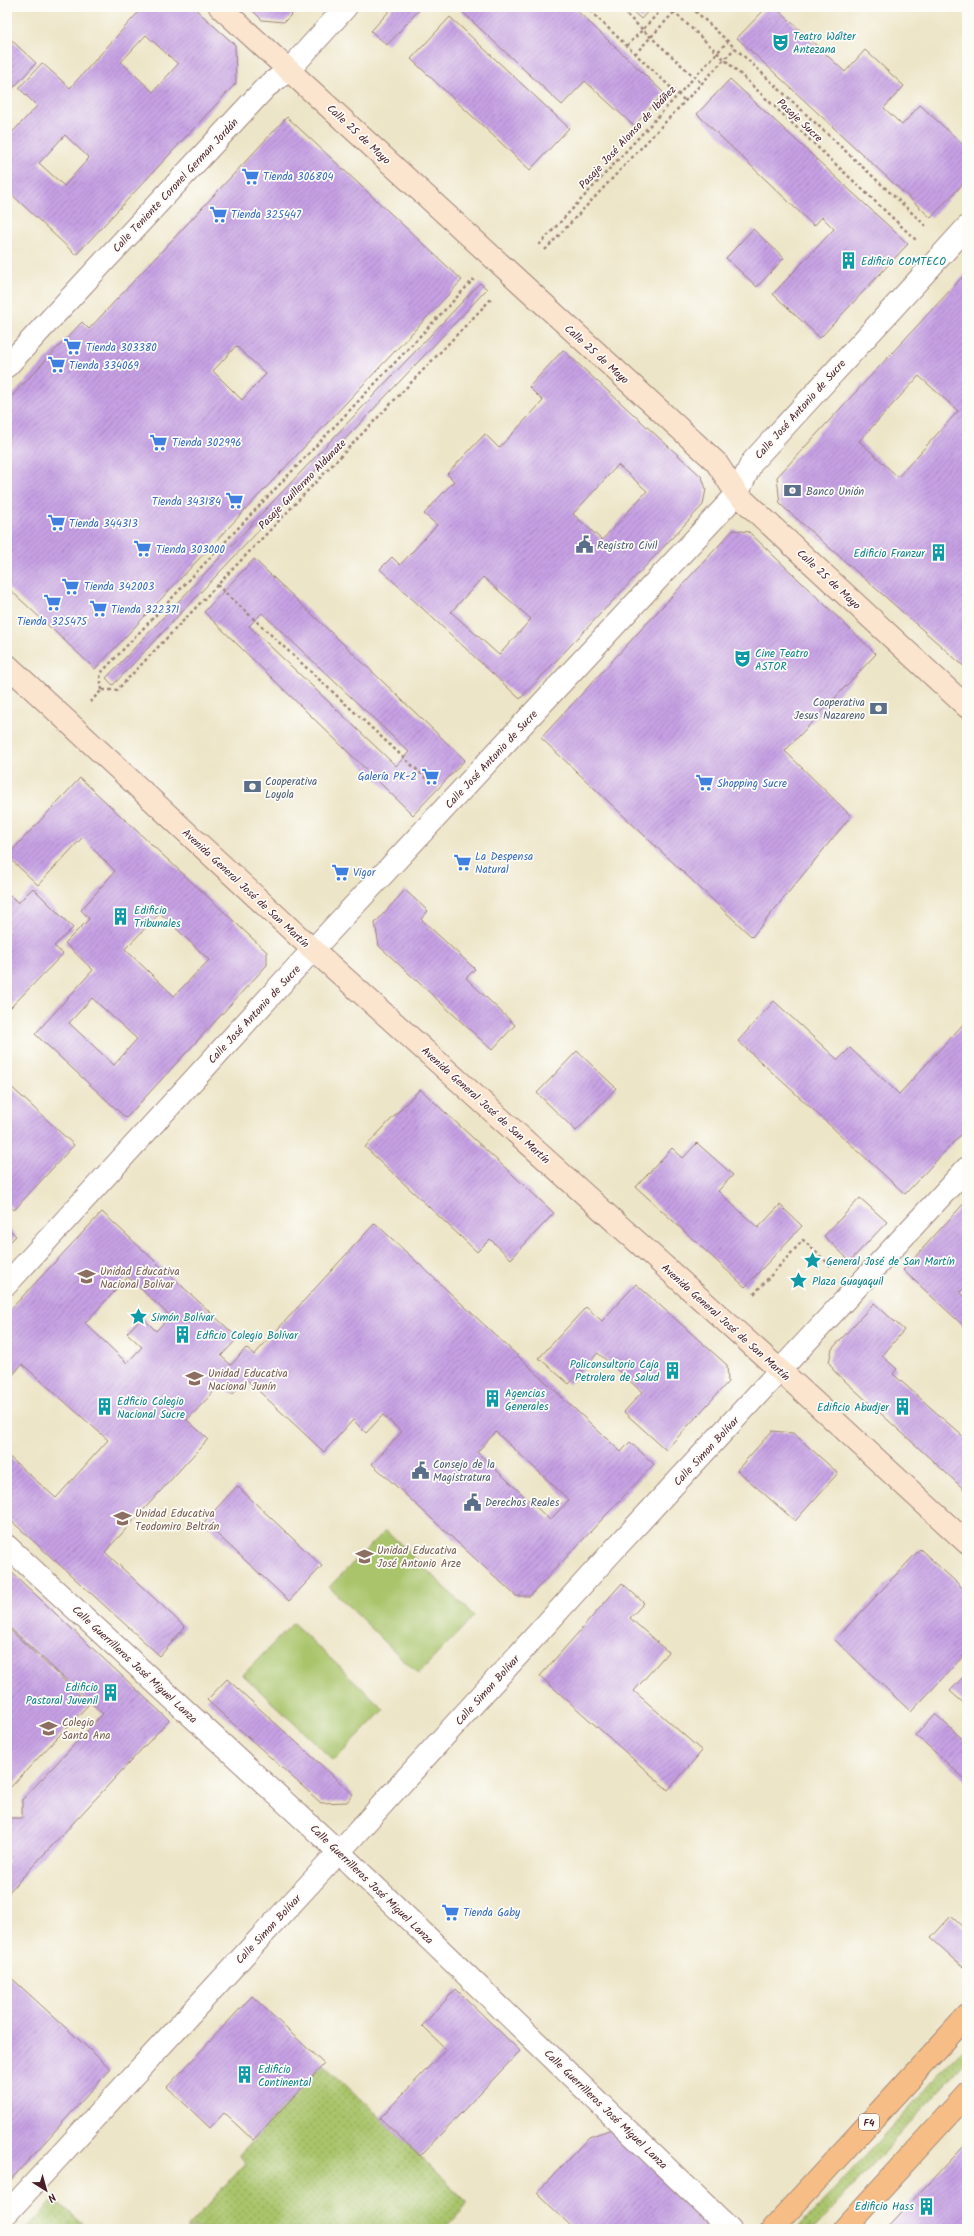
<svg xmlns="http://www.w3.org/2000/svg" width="974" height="2236" font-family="Kalam,sans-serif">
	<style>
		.grass { fill: url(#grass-dots); stroke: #7a724b }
		.park { fill: #a9c46b; stroke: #7a724b }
		.building { fill: url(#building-hatch); fill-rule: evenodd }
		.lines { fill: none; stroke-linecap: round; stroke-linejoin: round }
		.minor-casing { stroke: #9c8279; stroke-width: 24 }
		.secondary-casing { stroke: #9c8279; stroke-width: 24 }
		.primary-casing { stroke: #9c8279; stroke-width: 24 }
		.path { stroke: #9c8279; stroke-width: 2.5; stroke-dasharray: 3 3; stroke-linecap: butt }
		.minor { stroke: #fff; stroke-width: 22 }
		.secondary { stroke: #fbe5cf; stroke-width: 22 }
		.primary { stroke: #f6be86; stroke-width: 22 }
		.labels { text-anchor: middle; stroke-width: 3.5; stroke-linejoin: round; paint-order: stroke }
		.shield { fill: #fdfcf7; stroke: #806168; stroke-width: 1 }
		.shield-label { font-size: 10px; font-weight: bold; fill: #4a1f2b }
		.culture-label { font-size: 11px; fill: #0d838f; stroke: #fdfcf7; text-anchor: start }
		.street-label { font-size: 11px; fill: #4a1f2b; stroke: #fdfcf7 }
		.shop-label { font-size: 11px; fill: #366cbe; stroke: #fdfcf7; text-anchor: start }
		.service-label { font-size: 11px; fill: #4e5e75; stroke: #fdfcf7; text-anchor: start }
		.education-label { font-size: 11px; fill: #785e54; stroke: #fdfcf7; text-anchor: start }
	</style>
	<defs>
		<pattern id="grass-dots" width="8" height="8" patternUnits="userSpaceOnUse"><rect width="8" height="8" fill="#a9c46b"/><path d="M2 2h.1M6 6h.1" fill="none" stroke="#8c9f58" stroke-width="1.8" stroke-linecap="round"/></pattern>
		<pattern id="building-hatch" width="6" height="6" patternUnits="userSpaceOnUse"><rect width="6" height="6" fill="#c6a0e4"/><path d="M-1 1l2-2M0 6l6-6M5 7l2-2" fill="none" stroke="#a382b9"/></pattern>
	</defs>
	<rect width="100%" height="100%" fill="#fdfcf7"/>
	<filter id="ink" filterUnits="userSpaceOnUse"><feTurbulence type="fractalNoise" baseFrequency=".025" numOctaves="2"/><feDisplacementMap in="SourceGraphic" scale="8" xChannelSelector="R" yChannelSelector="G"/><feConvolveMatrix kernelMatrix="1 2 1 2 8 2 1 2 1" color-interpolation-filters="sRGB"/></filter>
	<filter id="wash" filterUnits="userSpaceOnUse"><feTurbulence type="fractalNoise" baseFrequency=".012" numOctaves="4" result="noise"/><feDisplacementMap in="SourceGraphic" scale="16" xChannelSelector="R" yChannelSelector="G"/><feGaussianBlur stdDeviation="0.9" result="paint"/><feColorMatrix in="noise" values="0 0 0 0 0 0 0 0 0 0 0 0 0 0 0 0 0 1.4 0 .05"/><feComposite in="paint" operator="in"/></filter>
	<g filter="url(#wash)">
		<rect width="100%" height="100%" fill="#ede5c7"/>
		<!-- grass -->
		<path class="grass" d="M967 2044V2061L814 2229H798Z
			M324 2064 468 2203 444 2229H186L246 2163 239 2155Z
			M55 2199 88 2229H26Z"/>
		<!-- park -->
		<path class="park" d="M386 1530 474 1616 418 1674 329 1587Z
			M293 1623 384 1709 334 1761 243 1675Z"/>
		<g id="blocks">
			<!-- building -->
			<path class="building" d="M143 7H193L235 45 236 83 76 255 7 190V138L37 106 19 88 42 63 70 88ZM146 35 178 64 153 92 121 62ZM65 135 89 158 64 186 39 163Z
				M249 7H299L284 22 262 20Z
				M393 7H422L387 45 371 31Z
				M457 7H573L664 93 634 126 585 81 562 105Z
				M628 7H652L641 19Z
				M767 7H775L845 72 865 50 904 86 884 108 902 125 920 105 967 148V179L931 218 737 38Z
				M450 17 569 128 530 170 411 59Z
				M7 36 36 63 7 95Z
				M730 79 908 244 820 338 773 294 834 229 822 217 814 226 697 114Z
				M287 117 462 280 95 669 7 587V401L82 322 89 329ZM236 346 266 374 242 400 213 371Z
				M753 229 784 258 757 287 726 258Z
				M967 272V669L780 504 777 477ZM919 376 958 411 898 477 859 441Z
				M480 283 487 289 113 685 106 678Z
				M563 350 702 477 706 489 703 505 520 699 380 569 392 557 400 565 437 525 424 514 454 481 447 474 485 434 499 448 543 401 529 387ZM618 465 647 491 602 540 573 514ZM483 577 531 619 499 655 451 612Z
				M733 530 749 532 876 654 785 751 851 816 752 937 541 738Z
				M254 559 465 760 413 815 204 612ZM262 613 409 752 396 766 249 626Z
				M7 750 9 775 7 778Z
				M80 778 267 952V965L126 1118 35 1034 93 970 65 943 89 919 81 910 115 871 82 838 38 885 7 856ZM160 913 209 960 174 996 125 949ZM92 998 137 1039 114 1065 69 1023Z
				M33 888 73 928 54 946 63 954 10 1008 7 1006V892L18 903Z
				M405 890 428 911 421 919 475 969 466 978 515 1025 492 1050 379 946 375 923Z
				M774 1001 838 1060 850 1048 899 1094 967 1020V1128L905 1194 738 1041Z
				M577 1051 616 1088 576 1131 537 1093Z
				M7 1083 74 1145 14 1210 7 1204Z
				M420 1089 554 1213 511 1259 490 1239 477 1252 365 1147Z
				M697 1143 733 1175 718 1191 758 1228 780 1205 802 1226 745 1287 636 1187 672 1148 683 1158Z
				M860 1198 887 1222 850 1261 824 1236Z
				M967 1200V1285L960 1292 967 1299V1329L903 1270Z
				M102 1212 238 1338 221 1356 231 1365 246 1348 254 1355 375 1223 621 1452 630 1442 654 1464 530 1596H516L372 1464 402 1432 383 1415 366 1433 353 1420 324 1452 247 1380 233 1394 221 1384 187 1420 208 1439 105 1552 185 1627 160 1656 7 1517V1455L56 1498 108 1440 22 1364 7 1382V1313ZM128 1277 170 1316 156 1331 142 1317 127 1333 142 1347 127 1363 85 1323ZM496 1432 569 1500 550 1520 477 1452Z
				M7 1227 16 1236 7 1245Z
				M636 1284 727 1365 728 1382 666 1450 624 1412 642 1392 598 1353 569 1384 539 1358 586 1307 602 1321Z
				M874 1303 904 1330 882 1356 897 1369 893 1374 967 1440V1492L834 1371 829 1362 832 1349Z
				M772 1431 793 1433 838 1473 795 1521 737 1470Z
				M237 1486 322 1566 289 1601 204 1522Z
				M920 1549 967 1592V1652L911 1712 835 1640Z
				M7 1568 169 1720 7 1894V1818H22V1800L103 1714 7 1625Z
				M622 1583 644 1603 630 1618 668 1652 634 1691 702 1751 668 1790 540 1676Z
				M7 1627 89 1704 7 1791Z
				M967 1673V1706L950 1691Z
				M227 1679 353 1794 347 1802 321 1803 207 1700Z
				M935 1714 967 1743V1781L916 1735Z
				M951 1916 967 1931V1963L963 1967 931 1938Z
				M7 1974 111 2069 7 2184Z
				M456 1989 520 2051 420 2156 380 2118 446 2049 422 2026Z
				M252 1996 324 2064 253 2140 224 2113 210 2128 167 2087Z
				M612 2129 718 2229H574L537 2193 589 2137Z
				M964 2145 967 2148V2229H886Z"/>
		</g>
	</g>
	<g filter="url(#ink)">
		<use href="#blocks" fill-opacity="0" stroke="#9c8279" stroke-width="1"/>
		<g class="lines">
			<defs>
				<path id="minor" d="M7 366 266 87 289 70 346 7
					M7 1284 295 969 737 494 752 462 967 227
					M7 1546 339 1852 730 2229
					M7 2213 339 1852 610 1554 967 1168"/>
				<path id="secondary" d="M220 7 716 462 737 494 967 707
					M7 665 298 936 795 1384 967 1543"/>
				<path id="primary" d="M772 2229 967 2016
					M844 2229 967 2094"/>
			</defs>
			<!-- minor casing -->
			<use href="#minor" class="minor-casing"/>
			<!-- secondary casing -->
			<use href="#secondary" class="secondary-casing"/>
			<!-- primary casing -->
			<use href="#primary" class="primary-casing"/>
			<!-- path -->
			<path class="path" d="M586 7 685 101
				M618 7 701 83
				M669 7 916 240
				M691 7 926 226
				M627 46 664 7
				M635 54 679 7
				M539 245 728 41
				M545 250 735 48
				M217 585 429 781
				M102 690 100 674 474 279
				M90 702 102 690H117L492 298
				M754 1294 803 1240 833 1268"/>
			<!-- minor -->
			<use href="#minor" class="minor"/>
			<!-- secondary -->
			<use href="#secondary" class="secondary"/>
			<!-- primary -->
			<use href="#primary" class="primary"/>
		</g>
	</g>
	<!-- icons -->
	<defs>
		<symbol id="theatre-bare" viewBox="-9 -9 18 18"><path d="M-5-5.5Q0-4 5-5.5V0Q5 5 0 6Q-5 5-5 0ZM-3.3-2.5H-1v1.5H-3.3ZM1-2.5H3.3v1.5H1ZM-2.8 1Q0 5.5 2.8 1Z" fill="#0f9aa8" stroke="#fdfcf7" stroke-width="2.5" paint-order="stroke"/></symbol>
		<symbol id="supermarket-bare" viewBox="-9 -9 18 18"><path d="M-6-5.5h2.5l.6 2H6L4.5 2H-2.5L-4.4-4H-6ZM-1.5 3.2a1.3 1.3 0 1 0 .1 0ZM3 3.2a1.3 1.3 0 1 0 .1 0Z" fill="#3f7fe0" stroke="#fdfcf7" stroke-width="2.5" paint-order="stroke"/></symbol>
		<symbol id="building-bare" viewBox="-9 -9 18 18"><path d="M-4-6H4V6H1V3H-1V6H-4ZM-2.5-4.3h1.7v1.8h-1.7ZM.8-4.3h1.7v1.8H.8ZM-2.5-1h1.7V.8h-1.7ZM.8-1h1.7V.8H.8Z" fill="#0f9aa8" stroke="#fdfcf7" stroke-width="2.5" paint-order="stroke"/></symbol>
		<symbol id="bank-bare" viewBox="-9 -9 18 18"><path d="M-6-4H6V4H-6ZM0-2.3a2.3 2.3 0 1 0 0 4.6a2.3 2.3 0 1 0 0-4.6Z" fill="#5c6f8a" stroke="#fdfcf7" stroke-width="2.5" paint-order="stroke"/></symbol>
		<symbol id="civic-bare" viewBox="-9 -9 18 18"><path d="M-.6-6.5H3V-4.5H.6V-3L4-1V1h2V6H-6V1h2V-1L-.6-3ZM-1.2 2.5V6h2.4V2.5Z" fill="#5c6f8a" stroke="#fdfcf7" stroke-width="2.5" paint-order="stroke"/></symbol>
		<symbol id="sight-bare" viewBox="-9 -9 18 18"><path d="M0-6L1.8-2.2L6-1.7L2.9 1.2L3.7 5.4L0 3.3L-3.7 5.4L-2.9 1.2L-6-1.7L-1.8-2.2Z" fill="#0f9aa8" stroke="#fdfcf7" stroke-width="2.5" paint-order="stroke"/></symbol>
		<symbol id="school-bare" viewBox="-9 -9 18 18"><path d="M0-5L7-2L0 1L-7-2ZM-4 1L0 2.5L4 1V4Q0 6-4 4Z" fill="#8d6e63" stroke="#fdfcf7" stroke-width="2.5" paint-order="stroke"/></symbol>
	</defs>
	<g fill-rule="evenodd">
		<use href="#theatre-bare" x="768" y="30" width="25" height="25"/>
		<use href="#supermarket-bare" x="238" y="164" width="25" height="25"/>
		<use href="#supermarket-bare" x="206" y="202" width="25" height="25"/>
		<use href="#building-bare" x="836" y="248" width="25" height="25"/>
		<use href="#supermarket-bare" x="60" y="334" width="25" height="25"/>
		<use href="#supermarket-bare" x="44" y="352" width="25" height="25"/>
		<use href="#supermarket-bare" x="146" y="430" width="25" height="25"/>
		<use href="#bank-bare" x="780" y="478" width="25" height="25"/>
		<use href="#supermarket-bare" x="222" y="488" width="25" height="25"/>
		<use href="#supermarket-bare" x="44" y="510" width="25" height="25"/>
		<use href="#civic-bare" x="572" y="532" width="25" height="25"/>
		<use href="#supermarket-bare" x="130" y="536" width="25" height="25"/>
		<use href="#building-bare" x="926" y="540" width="25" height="25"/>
		<use href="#supermarket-bare" x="58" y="574" width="25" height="25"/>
		<use href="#supermarket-bare" x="40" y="590" width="25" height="25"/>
		<use href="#supermarket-bare" x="86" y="596" width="25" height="25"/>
		<use href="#theatre-bare" x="730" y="646" width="25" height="25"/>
		<use href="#bank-bare" x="866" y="696" width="25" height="25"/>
		<use href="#supermarket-bare" x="418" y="764" width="25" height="25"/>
		<use href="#supermarket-bare" x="692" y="770" width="25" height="25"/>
		<use href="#bank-bare" x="240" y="774" width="25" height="25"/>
		<use href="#supermarket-bare" x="450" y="850" width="25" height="25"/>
		<use href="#supermarket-bare" x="328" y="860" width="25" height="25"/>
		<use href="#building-bare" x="108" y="904" width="25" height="25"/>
		<use href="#sight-bare" x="800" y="1248" width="25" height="25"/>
		<use href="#school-bare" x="74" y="1264" width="25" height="25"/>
		<use href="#sight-bare" x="786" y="1268" width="25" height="25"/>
		<use href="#sight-bare" x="126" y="1304" width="25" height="25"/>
		<use href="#building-bare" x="170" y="1322" width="25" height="25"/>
		<use href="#building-bare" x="660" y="1358" width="25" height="25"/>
		<use href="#school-bare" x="182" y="1366" width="25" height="25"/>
		<use href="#building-bare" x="480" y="1386" width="25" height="25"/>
		<use href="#building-bare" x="92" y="1394" width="25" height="25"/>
		<use href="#building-bare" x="890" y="1394" width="25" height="25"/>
		<use href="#civic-bare" x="408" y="1458" width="25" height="25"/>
		<use href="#civic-bare" x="460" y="1490" width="25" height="25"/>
		<use href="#school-bare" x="110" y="1506" width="25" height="25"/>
		<use href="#school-bare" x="352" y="1544" width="25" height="25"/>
		<use href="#building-bare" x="98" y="1680" width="25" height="25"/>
		<use href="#school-bare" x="36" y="1716" width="25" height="25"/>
		<use href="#supermarket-bare" x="438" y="1900" width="25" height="25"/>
		<use href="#building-bare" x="232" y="2062" width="25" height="25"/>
		<use href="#building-bare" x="914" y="2194" width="25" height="25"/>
	</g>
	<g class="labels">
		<!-- shield labels -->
		<rect class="shield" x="859" y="2114" width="20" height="16" rx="3"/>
		<g class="shield-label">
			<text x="869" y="2126">F4</text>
		</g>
		<!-- culture labels -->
		<g class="culture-label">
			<text x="793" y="40">Teatro Wálter<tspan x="793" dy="13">Antezana</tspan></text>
			<text x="861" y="265">Edificio COMTECO</text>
			<text x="925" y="557" text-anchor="end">Edificio Franzur</text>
			<text x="755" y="657">Cine Teatro<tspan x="755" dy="13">ASTOR</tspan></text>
			<text x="134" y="914">Edificio<tspan x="134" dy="13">Tribunales</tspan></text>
			<text x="826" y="1265">General José de San Martín</text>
			<text x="812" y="1285">Plaza Guayaquil</text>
			<text x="151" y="1321">Simón Bolívar</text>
			<text x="196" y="1339">Edficio Colegio Bolívar</text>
			<text x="659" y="1368" text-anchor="end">Policonsultorio Caja<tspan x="659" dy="13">Petrolera de Salud</tspan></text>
			<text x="505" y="1397">Agencias<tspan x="505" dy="13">Generales</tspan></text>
			<text x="117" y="1405">Edficio Colegio<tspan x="117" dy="13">Nacional Sucre</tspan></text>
			<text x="889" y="1411" text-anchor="end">Edificio Abudjer</text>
			<text x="98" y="1691" text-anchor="end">Edificio<tspan x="98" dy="13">Pastoral Juvenil</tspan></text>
			<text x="258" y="2073">Edificio<tspan x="258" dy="13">Continental</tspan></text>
			<text x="914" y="2210" text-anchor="end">Edificio Hass</text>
		</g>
		<!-- street labels -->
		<g class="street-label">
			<text transform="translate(800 120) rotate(43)" y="4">Pasaje Sucre</text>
			<text transform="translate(359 134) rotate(43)" y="4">Calle 25 de Mayo</text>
			<text transform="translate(627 137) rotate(-47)" y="4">Pasaje José Alonso de Ibáñez</text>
			<text transform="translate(175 185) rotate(-47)" y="4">Calle Teniente Coronel German Jordán</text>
			<text transform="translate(597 354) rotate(42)" y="4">Calle 25 de Mayo</text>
			<text transform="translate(800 409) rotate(-48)" y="4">Calle José Antonio de Sucre</text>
			<text transform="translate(302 484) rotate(-46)" y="4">Pasaje Guillermo Aldunate</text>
			<text transform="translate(829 579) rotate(43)" y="4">Calle 25 de Mayo</text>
			<text transform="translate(491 759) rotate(-47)" y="4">Calle José Antonio de Sucre</text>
			<text transform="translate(246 888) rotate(43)" y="4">Avenida General José de San Martín</text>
			<text transform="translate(254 1014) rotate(-47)" y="4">Calle José Antonio de Sucre</text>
			<text transform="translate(486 1105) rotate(42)" y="4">Avenida General José de San Martín</text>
			<text transform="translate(726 1322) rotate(42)" y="4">Avenida General José de San Martín</text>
			<text transform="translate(706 1451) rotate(-47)" y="4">Calle Simon Bolívar</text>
			<text transform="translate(135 1664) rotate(43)" y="4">Calle Guerrilleros José Miguel Lanza</text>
			<text transform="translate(487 1690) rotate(-48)" y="4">Calle Simon Bolívar</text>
			<text transform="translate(372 1884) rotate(44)" y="4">Calle Guerrilleros José Miguel Lanza</text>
			<text transform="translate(268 1929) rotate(-47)" y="4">Calle Simon Bolívar</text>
			<text transform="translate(606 2109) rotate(44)" y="4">Calle Guerrilleros José Miguel Lanza</text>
		</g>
		<!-- shop labels -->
		<g class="shop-label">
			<text x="263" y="180">Tienda 306804</text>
			<text x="231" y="218">Tienda 325447</text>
			<text x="86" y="351">Tienda 303380</text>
			<text x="69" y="369">Tienda 334069</text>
			<text x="172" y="446">Tienda 302996</text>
			<text x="221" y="505" text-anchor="end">Tienda 343184</text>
			<text x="69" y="527">Tienda 344313</text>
			<text x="156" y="553">Tienda 303000</text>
			<text x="84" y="590">Tienda 342003</text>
			<text x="111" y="613">Tienda 322371</text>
			<text x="52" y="625" text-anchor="middle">Tienda 325475</text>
			<text x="417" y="780" text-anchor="end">Galería PK-2</text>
			<text x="717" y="787">Shopping Sucre</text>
			<text x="475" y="860">La Despensa<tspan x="475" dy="13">Natural</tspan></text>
			<text x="353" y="876">Vigor</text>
			<text x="463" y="1916">Tienda Gaby</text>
		</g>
		<!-- service labels -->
		<g class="service-label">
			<text x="806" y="495">Banco Unión</text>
			<text x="597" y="549">Registro Civil</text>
			<text x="865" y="706" text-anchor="end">Cooperativa<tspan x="865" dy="13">Jesus Nazareno</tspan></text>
			<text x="265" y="785">Cooperativa<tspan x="265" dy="13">Loyola</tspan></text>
			<text x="433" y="1468">Consejo de la<tspan x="433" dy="13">Magistratura</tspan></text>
			<text x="485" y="1506">Derechos Reales</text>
		</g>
		<!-- education labels -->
		<g class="education-label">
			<text x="100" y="1275">Unidad Educativa<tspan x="100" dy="13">Nacional Bolívar</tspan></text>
			<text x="208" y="1377">Unidad Educativa<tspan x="208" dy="13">Nacional Junín</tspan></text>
			<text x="135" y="1517">Unidad Educativa<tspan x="135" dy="13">Teodomiro Beltrán</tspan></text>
			<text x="377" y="1554">Unidad Educativa<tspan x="377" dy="13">José Antonio Arze</tspan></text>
			<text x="62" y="1726">Colegio<tspan x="62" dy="13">Santa Ana</tspan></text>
		</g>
	</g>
	<!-- margin -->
	<rect width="974" height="2236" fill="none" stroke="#fdfcf7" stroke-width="24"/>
	<!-- north arrow -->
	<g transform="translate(46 2190) rotate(143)" stroke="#fdfcf7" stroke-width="3" paint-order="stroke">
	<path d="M0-3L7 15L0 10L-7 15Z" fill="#4a1f2b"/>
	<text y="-6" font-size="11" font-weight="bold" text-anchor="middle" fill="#4a1f2b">N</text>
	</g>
</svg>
